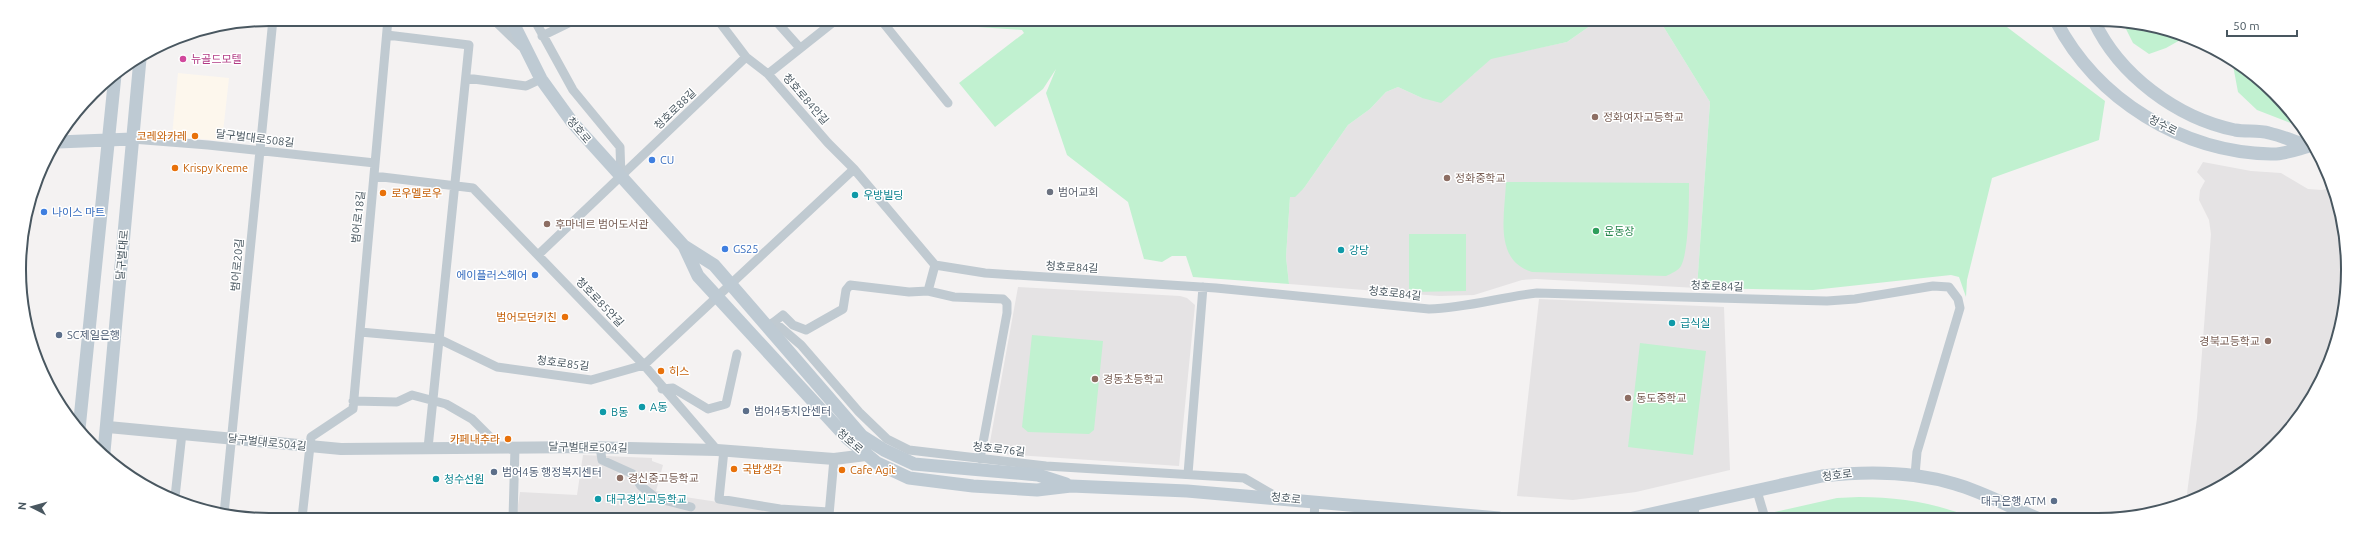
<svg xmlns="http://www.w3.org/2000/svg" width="2367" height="539" font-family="Ubuntu,'Noto Sans KR',sans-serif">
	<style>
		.commercial { fill: #fdf7ed }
		.education { fill: #e5e3e4 }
		.green { fill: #c1f1d0 }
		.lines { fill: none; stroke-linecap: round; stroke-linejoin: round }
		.minor { stroke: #c0cad1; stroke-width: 9 }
		.tertiary { stroke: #c0cad1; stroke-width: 12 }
		.secondary { stroke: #becad3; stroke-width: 13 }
		.hotel-dot { fill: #d1479c; stroke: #fff; stroke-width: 1.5 }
		.education-dot { fill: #8d6e63; stroke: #fff; stroke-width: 1.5 }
		.food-dot { fill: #e8710a; stroke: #fff; stroke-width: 1.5 }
		.shop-dot { fill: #3f7fe0; stroke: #fff; stroke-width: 1.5 }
		.worship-dot { fill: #6b7280; stroke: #fff; stroke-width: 1.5 }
		.culture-dot { fill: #0f9aa8; stroke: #fff; stroke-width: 1.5 }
		.leisure-dot { fill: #2e9e5b; stroke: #fff; stroke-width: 1.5 }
		.service-dot { fill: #5c6f8a; stroke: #fff; stroke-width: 1.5 }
		.labels { text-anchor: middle; stroke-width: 3; stroke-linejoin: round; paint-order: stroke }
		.hotel-label { font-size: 11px; fill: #b23c85; stroke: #fff; text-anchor: start }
		.street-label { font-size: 11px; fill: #495760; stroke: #fff }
		.education-label { font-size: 11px; fill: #785e54; stroke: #fff; text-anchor: start }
		.food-label { font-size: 11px; fill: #c56008; stroke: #fff; text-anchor: start }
		.shop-label { font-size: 11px; fill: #366cbe; stroke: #fff; text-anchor: start }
		.worship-label { font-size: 11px; fill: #5b616d; stroke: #fff; text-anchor: start }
		.culture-label { font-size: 11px; fill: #0d838f; stroke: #fff; text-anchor: start }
		.leisure-label { font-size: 11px; fill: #27864d; stroke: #fff; text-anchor: start }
		.service-label { font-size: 11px; fill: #4e5e75; stroke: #fff; text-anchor: start }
		.rim { fill: none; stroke: #495760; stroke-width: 2 }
	</style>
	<rect width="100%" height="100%" fill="#f4f2f2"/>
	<!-- commercial -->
	<path class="commercial" d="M178 73 229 78 222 141 172 136Z"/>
	<!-- education -->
	<path class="education" d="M1597 21H1660L1710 102 1697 288 1536 279 1522 280 1474 295 1439 296 1289 284 1286 257 1290 197 1304 188 1348 125 1370 109 1386 92 1398 87 1422 98 1474 74 1491 58 1567 42Z
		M2203 162 2251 171 2281 173 2308 189 2322 190 2331 188 2340 205 2346 302 2322 380 2274 447 2208 494 2186 501 2197 418 2211 234 2209 220 2199 200 2200 190 2205 181 2197 172Z
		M1018 287 1180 296 1187 298 1195 305 1179 466 988 453Z
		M1539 299 1724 307 1730 470 1636 492 1573 500 1517 496Z
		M583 455 652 458V461L663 465 656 491 685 497 777 511V518H516L520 492 577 495Z"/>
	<!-- green -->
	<path class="green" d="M973 20 1597 21 1567 42 1491 59 1441 103 1422 98 1398 87 1386 92 1370 109 1348 125 1304 188 1295 197H1290L1286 257 1289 284 1193 277 1186 256H1172L1162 262 1144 259 1128 202 1067 155 1046 93 1056 69 1043 89 995 127 959 83 1024 33 1022 30 978 27Z
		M1660 21H1999L2105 101 2099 140 1992 178 1967 280 1966 297 1959 277 1951 275 1813 290 1697 288 1710 102Z
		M2122 21H2130L2182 39 2166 48 2149 54 2133 43Z
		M2232 60 2296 117 2301 127 2257 110 2238 92Z
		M1506 182 1689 183C1689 201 1689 251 1681 266 1678 271 1672 273 1666 276L1532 272C1493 260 1505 214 1506 182Z
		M1409 234H1466V291L1409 292Z
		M1032 335 1103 341 1094 430 1089 434 1028 432 1022 427Z
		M1640 343 1706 351 1693 455 1628 447Z
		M1859 497C1899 497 1935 503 1973 518H1768L1766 514 1837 498Z"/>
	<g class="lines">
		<!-- minor -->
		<path class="minor" d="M493 19 521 46
			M534 19 573 90 620 147 621 177
			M718 20 746 57 768 74 828 143 854 169 935 265 985 273 1216 288 1429 309C1466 308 1501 297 1537 293L1827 301 1855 299 1933 286 1949 287 1958 299 1960 308 1917 452 1915 475
			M775 20 800 48
			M881 20 948 103
			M387 35 469 45 428 448
			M542 36 577 19
			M768 74 836 20
			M466 78 526 86 541 79
			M132 139 208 145 375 163
			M374 176 473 188 644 365 717 450
			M538 255 746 57
			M928 291 935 265
			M774 322 783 315 793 325 806 330 843 309 846 290 850 285 909 292 928 291 954 297 1003 299 1007 303V313L980 459
			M767 327 774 322 801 345 859 412 887 439 909 450 1046 466 1244 478 1277 497
			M360 332 439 339 497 367 591 380 644 365 854 169
			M662 389 673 388 708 409 726 404 737 354
			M353 401 397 402 412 395 446 404 472 419 490 437
			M600 447 602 460 633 474 641 486 656 498 691 507
			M724 450 719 499 780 509 829 512
			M1188 474 1203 287
			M1757 491 1765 518
			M175 497 182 433
			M224 514 273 19
			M829 515 834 459
			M302 518 311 437 353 409 388 19
			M513 518 515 447
			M1314 518 1315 502
			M1694 518 1695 504"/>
		<!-- tertiary -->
		<path class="tertiary" d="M108 427 341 449 585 447 717 450 834 459 866 455"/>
		<!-- secondary -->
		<path class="secondary" d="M511 19 541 79 572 122 684 246 714 265 862 436 884 450 914 464 1038 475 1066 484
			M2056 21C2097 100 2182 152 2271 154 2283 155 2298 149 2310 146
			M2094 21C2119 75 2177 118 2235 130 2246 132 2258 130 2269 133 2282 136 2296 142 2309 146
			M58 142 132 139
			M684 246 698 276 847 438 877 463 909 478 973 486 1037 490 1071 486 1187 491 1499 518
			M79 429 115 75
			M104 452 140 59
			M1633 518 1822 476C1866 471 1912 471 1955 484 1983 492 2010 507 2037 518"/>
	</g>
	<!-- markers -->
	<circle class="hotel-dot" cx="183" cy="59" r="4"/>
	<g class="education-dot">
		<circle cx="1595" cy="117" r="4"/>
		<circle cx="1447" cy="178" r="4"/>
		<circle cx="547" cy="224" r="4"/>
		<circle cx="2268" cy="341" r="4"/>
		<circle cx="1095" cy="379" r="4"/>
		<circle cx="1628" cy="398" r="4"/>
		<circle cx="620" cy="478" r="4"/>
	</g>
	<g class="food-dot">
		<circle cx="195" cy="136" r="4"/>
		<circle cx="175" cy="168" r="4"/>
		<circle cx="383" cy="193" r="4"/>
		<circle cx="565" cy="317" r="4"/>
		<circle cx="661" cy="371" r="4"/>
		<circle cx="508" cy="439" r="4"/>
		<circle cx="734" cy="469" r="4"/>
		<circle cx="842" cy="470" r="4"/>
	</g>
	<g class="shop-dot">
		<circle cx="652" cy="160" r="4"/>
		<circle cx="44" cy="212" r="4"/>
		<circle cx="725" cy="249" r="4"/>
		<circle cx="535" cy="275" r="4"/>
	</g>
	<circle class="worship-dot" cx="1050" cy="192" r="4"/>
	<g class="culture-dot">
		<circle cx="855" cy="195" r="4"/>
		<circle cx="1341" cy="250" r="4"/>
		<circle cx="1672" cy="323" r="4"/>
		<circle cx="642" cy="407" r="4"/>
		<circle cx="603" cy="412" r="4"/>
		<circle cx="436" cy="479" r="4"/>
		<circle cx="598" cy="499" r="4"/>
	</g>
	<circle class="leisure-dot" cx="1596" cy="231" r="4"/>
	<g class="service-dot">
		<circle cx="59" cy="335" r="4"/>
		<circle cx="746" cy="411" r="4"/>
		<circle cx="494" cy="472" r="4"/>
		<circle cx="2054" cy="501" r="4"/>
	</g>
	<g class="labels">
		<!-- hotel labels -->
		<g class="hotel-label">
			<text x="191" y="63">뉴골드모텔</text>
		</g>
		<!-- street labels -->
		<g class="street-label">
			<text transform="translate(806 99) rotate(49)" y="4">청호로84안길</text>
			<text transform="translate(675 109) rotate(-44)" y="4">청호로88길</text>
			<text transform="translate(2163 125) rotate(27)" y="4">청수로</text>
			<text transform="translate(579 130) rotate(50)" y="4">청호로</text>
			<text transform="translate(255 138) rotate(7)" y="4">달구벌대로508길</text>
			<text transform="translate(358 217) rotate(-84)" y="4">범어로18길</text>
			<text transform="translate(122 255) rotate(-85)" y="4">달구벌대로</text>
			<text transform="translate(237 265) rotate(-85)" y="4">범어로20길</text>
			<text transform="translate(1072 267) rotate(3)" y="4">청호로84길</text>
			<text transform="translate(1717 286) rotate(2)" y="4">청호로84길</text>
			<text transform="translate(1395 293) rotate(6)" y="4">청호로84길</text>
			<text transform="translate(600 302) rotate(46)" y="4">청호로85안길</text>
			<text transform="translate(563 363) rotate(7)" y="4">청호로85길</text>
			<text transform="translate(850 441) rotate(41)" y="4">청호로</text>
			<text transform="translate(267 442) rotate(6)" y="4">달구벌대로504길</text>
			<text transform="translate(588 447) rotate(1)" y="4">달구벌대로504길</text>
			<text transform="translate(999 449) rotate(6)" y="4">청호로76길</text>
			<text transform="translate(1837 475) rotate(-7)" y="4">청호로</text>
			<text transform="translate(1286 498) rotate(6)" y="4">청호로</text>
		</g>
		<!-- education labels -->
		<g class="education-label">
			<text x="1603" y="121">정화여자고등학교</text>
			<text x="1455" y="182">정화중학교</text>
			<text x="555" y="228">후마네르 범어도서관</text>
			<text x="2260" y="345" text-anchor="end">경북고등학교</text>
			<text x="1103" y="383">경동초등학교</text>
			<text x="1636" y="402">동도중학교</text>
			<text x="628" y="482">경신중고등학교</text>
		</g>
		<!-- food labels -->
		<g class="food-label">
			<text x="187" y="140" text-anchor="end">코레와카레</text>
			<text x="183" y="172">Krispy Kreme</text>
			<text x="391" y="197">로우멜로우</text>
			<text x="557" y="321" text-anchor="end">범어모던키친</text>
			<text x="669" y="375">히스</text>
			<text x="500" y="443" text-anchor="end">카페내추라</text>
			<text x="742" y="473">국밥생각</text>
			<text x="850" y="474">Cafe Agit</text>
		</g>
		<!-- shop labels -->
		<g class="shop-label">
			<text x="660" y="164">CU</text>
			<text x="52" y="216">나이스 마트</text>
			<text x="733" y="253">GS25</text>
			<text x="527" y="279" text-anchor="end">에이플러스헤어</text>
		</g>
		<!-- worship labels -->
		<g class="worship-label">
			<text x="1058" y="196">범어교회</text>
		</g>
		<!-- culture labels -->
		<g class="culture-label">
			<text x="863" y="199">우방빌딩</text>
			<text x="1349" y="254">강당</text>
			<text x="1680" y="327">급식실</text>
			<text x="650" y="411">A동</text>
			<text x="611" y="416">B동</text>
			<text x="444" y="483">청수선원</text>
			<text x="606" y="503">대구경신고등학교</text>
		</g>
		<!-- leisure labels -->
		<g class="leisure-label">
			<text x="1604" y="235">운동장</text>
		</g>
		<!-- service labels -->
		<g class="service-label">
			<text x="67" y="339">SC제일은행</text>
			<text x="754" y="415">범어4동치안센터</text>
			<text x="502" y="476">범어4동 행정복지센터</text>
			<text x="2046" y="505" text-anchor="end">대구은행 ATM</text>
		</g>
	</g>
	<!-- crop -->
	<path d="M0 0H2367V539H0ZM269 26H2098A243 243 0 0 1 2341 269V270A243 243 0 0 1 2098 513H269A243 243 0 0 1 26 270V269A243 243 0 0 1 269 26Z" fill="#fff" fill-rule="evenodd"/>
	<path class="rim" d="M269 26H2098A243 243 0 0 1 2341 269V270A243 243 0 0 1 2098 513H269A243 243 0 0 1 26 270V269A243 243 0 0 1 269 26Z"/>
	<!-- north arrow -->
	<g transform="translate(32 507) rotate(276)" stroke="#ffffff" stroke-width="3" paint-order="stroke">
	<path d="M0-3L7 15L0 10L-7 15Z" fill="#495760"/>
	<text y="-6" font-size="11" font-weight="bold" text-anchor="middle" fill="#495760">N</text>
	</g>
	<!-- scale -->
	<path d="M2227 30v6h70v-6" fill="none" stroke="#495760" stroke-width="2"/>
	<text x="2233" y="30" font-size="12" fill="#495760" stroke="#ffffff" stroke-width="3" paint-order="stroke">50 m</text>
</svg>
